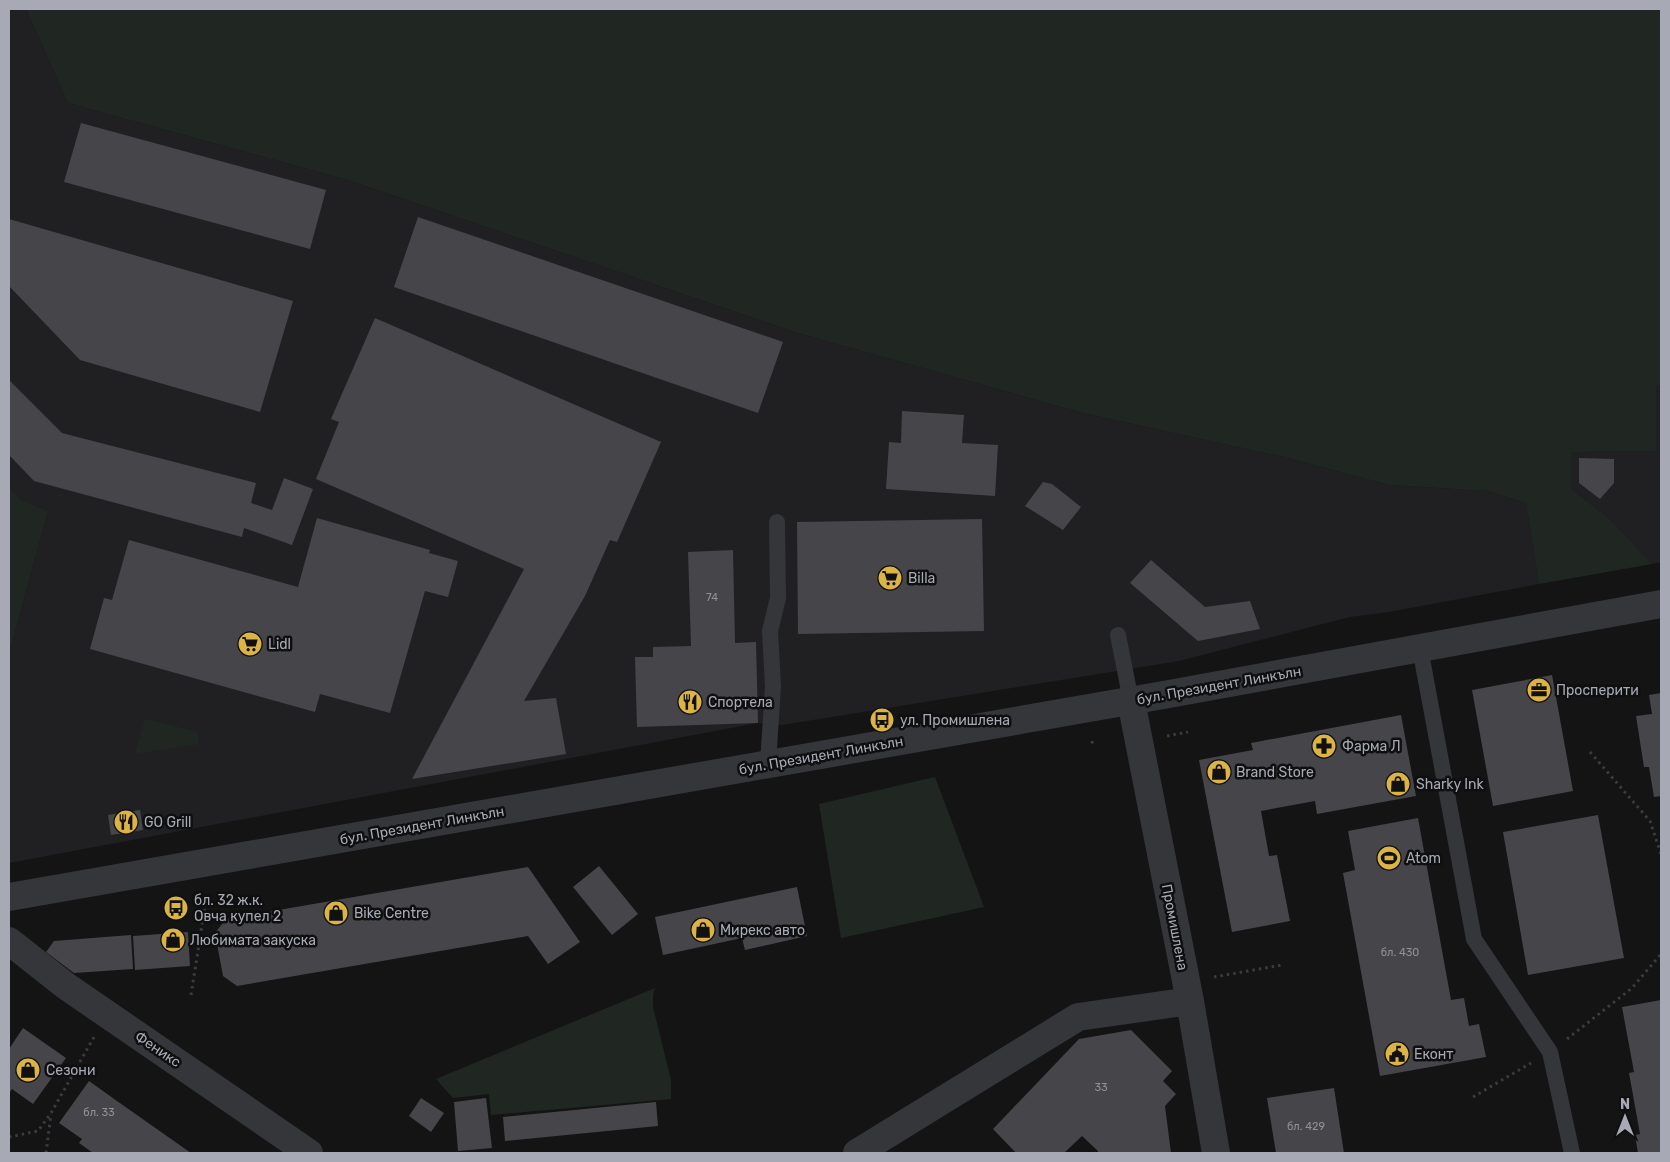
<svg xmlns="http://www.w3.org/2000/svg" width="1670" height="1162" font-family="Rubik,sans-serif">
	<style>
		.built { fill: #202022 }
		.green { fill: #202722 }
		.building { fill: #46464a }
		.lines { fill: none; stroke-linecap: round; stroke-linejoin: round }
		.path { stroke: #3b3c41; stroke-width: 3; stroke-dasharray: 2.5 4; stroke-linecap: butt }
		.service { stroke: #35363a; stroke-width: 16 }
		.minor { stroke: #35363a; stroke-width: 28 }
		.tertiary { stroke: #35363a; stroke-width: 28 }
		.labels { text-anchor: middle; stroke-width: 5; stroke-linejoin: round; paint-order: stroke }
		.number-label { font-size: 11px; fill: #8f919a }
		.poi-label { font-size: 14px; fill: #a7aab4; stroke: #0f0f10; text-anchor: start }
		.street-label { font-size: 14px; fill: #a7aab4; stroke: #0f0f10 }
	</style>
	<rect width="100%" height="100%" fill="#141415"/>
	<!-- built -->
	<path class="built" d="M9 9H26L68 103 348 180 798 333 1083 413 1288 458 1389 485 1488 491 1526 503 1539 584 1389 612 1350 617 1179 661 782 725 758 723 9 863V654L48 511 20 500 9 488Z
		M1661 385V562L1652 564 1609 518 1571 489V452L1656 451V386Z"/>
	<!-- green -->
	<path class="green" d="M26 9H1661V385L1656 386V451L1571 452V489L1609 518 1652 564 1539 584 1526 503 1488 491 1389 485 1288 458 1083 413 798 333 348 180 68 103Z
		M9 488 21 500 48 511 9 654Z
		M145 719 197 732 199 744 135 754Z
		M935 777 984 907 841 938 819 804Z
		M655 988 653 995V1007L671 1080V1099L491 1115 489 1094 453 1098 436 1079Z"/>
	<!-- building -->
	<path class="building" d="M81 123 326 190 310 249 64 182Z
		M418 217 783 342 758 413 394 287Z
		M9 219 293 301 260 412 80 360 9 286Z
		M375 318 661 442 617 542 610 540 585 596 524 701 556 698 566 754 412 779 524 569 316 479 339 422 331 419Z
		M9 380 62 433 256 483 251 503 272 510 284 478 313 489 292 545 244 528 242 537 34 481 9 455Z
		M902 411 964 415 962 443 998 445 995 496 886 489 889 442 901 443Z
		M1579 458 1614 459V483L1600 499 1579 483Z
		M1043 482 1052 484 1081 507 1063 530 1025 506Z
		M317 518 430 550 429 553 458 561 448 597 425 591 390 713 320 694 315 712 90 649 104 598 112 600 129 540 298 587Z
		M982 519 984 631 798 634 797 522Z
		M733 550 735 643 756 642 758 723 637 727 635 657H653V647L691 646 688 552Z
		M1151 560 1205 607 1250 601 1260 629 1198 641 1130 583Z
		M1552 675 1573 791 1493 806 1472 690Z
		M1661 693V796L1654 797 1649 767H1644L1636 716 1652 714 1649 695Z
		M1401 715 1416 796 1317 814 1315 801 1261 811 1269 856 1277 855 1290 921 1232 932 1199 760 1253 750 1251 743Z
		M140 810 143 830 111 835 108 815Z
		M1598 815 1624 958 1528 975 1503 832Z
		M1418 818 1451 1000 1464 998 1469 1026 1479 1024 1486 1057 1380 1076 1343 873 1355 870 1348 831Z
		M599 866 638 914 612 935 573 887Z
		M528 867 580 942 548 964 528 936 237 986 223 976 215 933 226 919Z
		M797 887 807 936 745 950 742 938 663 955 655 917Z
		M188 932 190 966 135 970 133 936Z
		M131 935 133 969 74 973 46 952 54 941Z
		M1661 1000V1153H1638L1635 1135 1640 1134 1629 1073 1634 1072 1622 1007Z
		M23 1028 66 1058 33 1104 12 1089 9 1093V1049Z
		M1131 1030 1172 1071 1163 1081 1176 1094 1165 1106 1171 1153H1098V1151L1082 1136 1064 1153H1016L993 1129 1079 1039Z
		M89 1081 117 1101 191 1153H93L79 1143 82 1139 59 1123Z
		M1334 1088 1344 1153H1276L1267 1098Z
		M421 1098 444 1113 431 1132 409 1116Z
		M486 1098 492 1148 458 1151 454 1102Z
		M656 1102 658 1126 505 1141 503 1117Z"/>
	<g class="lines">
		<!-- path -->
		<path class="path" d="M1167 736 1188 732
			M1092 741 1093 746
			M1590 752 1650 821 1661 854
			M1214 977 1282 965
			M191 995 205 906
			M1567 1039 1632 988 1661 954
			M1473 1097 1531 1063
			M9 1137 38 1131 51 1113 94 1037
			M46 1153 51 1114"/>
		<!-- service -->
		<path class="service" d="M1118 635 1131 701
			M1420 648 1474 939 1550 1052 1572 1153
			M768 764 773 686 770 631 778 598 777 522"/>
		<!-- minor -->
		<path class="minor" d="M1131 701 1190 1001 1216 1153
			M9 941 66 986 309 1153
			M857 1153 1078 1017 1190 1001"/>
		<!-- tertiary -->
		<path class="tertiary" d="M9 897 1169 694 1661 604"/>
	</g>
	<!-- icons -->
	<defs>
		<symbol id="supermarket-disc" viewBox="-11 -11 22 22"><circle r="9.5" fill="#dcb445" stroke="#0f0f10"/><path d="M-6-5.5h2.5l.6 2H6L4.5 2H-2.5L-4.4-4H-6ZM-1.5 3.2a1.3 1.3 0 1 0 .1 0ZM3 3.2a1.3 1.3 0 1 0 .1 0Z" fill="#111"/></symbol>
		<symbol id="office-disc" viewBox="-11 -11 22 22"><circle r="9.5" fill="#dcb445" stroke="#0f0f10"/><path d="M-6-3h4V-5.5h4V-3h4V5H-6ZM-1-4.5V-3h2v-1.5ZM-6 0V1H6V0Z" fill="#111"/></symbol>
		<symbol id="restaurant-disc" viewBox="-11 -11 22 22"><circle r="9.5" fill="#dcb445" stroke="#0f0f10"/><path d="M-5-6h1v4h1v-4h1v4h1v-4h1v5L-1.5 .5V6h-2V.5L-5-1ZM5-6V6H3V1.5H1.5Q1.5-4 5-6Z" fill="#111"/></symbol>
		<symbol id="bus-disc" viewBox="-11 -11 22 22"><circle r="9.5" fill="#dcb445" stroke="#0f0f10"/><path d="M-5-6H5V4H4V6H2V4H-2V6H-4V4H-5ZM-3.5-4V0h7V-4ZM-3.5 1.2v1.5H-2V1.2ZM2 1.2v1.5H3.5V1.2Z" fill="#111"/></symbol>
		<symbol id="pharmacy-disc" viewBox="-11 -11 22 22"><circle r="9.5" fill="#dcb445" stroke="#0f0f10"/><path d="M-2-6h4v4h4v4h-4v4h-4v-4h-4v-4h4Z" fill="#111"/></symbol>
		<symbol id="shop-disc" viewBox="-11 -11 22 22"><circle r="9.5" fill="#dcb445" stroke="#0f0f10"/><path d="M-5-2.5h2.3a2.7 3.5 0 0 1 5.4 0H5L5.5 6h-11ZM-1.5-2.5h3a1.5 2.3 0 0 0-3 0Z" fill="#111"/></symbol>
		<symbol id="stadium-disc" viewBox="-11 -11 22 22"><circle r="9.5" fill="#dcb445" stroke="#0f0f10"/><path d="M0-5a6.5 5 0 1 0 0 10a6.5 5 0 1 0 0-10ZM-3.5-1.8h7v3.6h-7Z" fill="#111"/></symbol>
		<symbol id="civic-disc" viewBox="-11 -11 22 22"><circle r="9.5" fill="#dcb445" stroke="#0f0f10"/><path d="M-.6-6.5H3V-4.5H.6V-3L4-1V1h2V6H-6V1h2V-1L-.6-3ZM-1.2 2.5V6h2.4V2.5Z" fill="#111"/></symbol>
	</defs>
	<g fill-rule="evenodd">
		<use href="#supermarket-disc" x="876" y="564" width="28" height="28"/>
		<use href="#supermarket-disc" x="236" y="630" width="28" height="28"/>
		<use href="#office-disc" x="1525" y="676" width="28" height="28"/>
		<use href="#restaurant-disc" x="676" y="688" width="28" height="28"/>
		<use href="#bus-disc" x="868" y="706" width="28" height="28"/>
		<use href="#pharmacy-disc" x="1310" y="732" width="28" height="28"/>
		<use href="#shop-disc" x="1205" y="758" width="28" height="28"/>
		<use href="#shop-disc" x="1384" y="770" width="28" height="28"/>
		<use href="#restaurant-disc" x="112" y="808" width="28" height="28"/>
		<use href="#stadium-disc" x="1375" y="844" width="28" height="28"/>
		<use href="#bus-disc" x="162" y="894" width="28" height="28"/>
		<use href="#shop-disc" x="322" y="899" width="28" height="28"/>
		<use href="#shop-disc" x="689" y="916" width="28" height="28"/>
		<use href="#shop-disc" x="159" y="926" width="28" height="28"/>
		<use href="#civic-disc" x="1383" y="1040" width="28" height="28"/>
		<use href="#shop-disc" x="14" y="1056" width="28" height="28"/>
	</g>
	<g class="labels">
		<!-- number labels -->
		<g class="number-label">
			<text x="712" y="601">74</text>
			<text x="1400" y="956">бл. 430</text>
			<text x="1101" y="1091">33</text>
			<text x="99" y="1116">бл. 33</text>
			<text x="1306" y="1130">бл. 429</text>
		</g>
		<!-- poi labels -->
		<g class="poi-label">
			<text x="908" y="583">Billa</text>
			<text x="268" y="649">Lidl</text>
			<text x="1556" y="695">Просперити</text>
			<text x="708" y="707">Спортела</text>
			<text x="900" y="725">ул. Промишлена</text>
			<text x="1342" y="751">Фарма Л</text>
			<text x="1236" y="777">Brand Store</text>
			<text x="1416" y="789">Sharky Ink</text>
			<text x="144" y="827">GO Grill</text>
			<text x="1406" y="863">Atom</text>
			<text x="194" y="905">бл. 32 ж.к.<tspan x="194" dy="16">Овча купел 2</tspan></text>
			<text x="354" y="918">Bike Centre</text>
			<text x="720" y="935">Мирекс авто</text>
			<text x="190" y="945">Любимата закуска</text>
			<text x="1414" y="1059">Еконт</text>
			<text x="46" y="1075">Сезони</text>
		</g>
		<!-- street labels -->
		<g class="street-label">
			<text transform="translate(1219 685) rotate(-10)" y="5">бул. Президент Линкълн</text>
			<text transform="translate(821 755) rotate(-10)" y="5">бул. Президент Линкълн</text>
			<text transform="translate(422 825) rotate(-10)" y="5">бул. Президент Линкълн</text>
			<text transform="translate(1175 927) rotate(79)" y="5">Промишлена</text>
			<text transform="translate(158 1049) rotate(34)" y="5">Феникс</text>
		</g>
	</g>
	<!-- border -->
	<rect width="1670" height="1162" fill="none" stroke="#a7aab4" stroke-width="20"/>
	<!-- north arrow -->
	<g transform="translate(1625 1117)" stroke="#0f0f10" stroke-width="4" paint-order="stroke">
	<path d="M0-4L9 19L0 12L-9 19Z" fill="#a7aab4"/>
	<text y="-8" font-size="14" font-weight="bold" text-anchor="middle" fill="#a7aab4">N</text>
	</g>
</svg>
